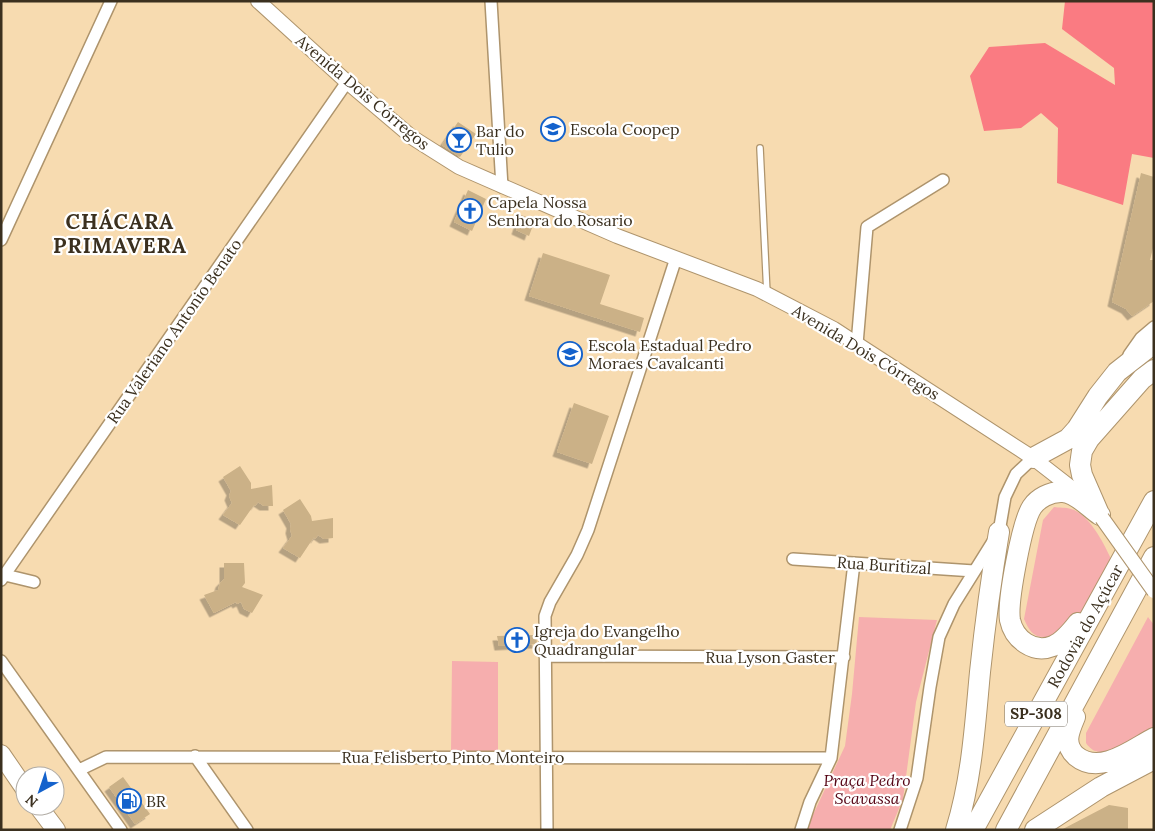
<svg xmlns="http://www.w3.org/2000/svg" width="1155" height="831" font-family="Lora,serif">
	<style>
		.green { fill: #f6aeae }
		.forest { fill: #fa7b82 }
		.building { fill: #cbb187; filter: url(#shadow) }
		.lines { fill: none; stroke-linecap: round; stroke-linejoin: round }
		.service-casing { stroke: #ae946c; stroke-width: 8 }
		.minor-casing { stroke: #ae946c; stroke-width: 14 }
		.tertiary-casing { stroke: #ae946c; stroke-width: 16 }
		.primary-casing { stroke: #ae946c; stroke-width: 20 }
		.motorway-casing { stroke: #ae946c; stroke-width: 22 }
		.service { stroke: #fff; stroke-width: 5.5 }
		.minor { stroke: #fff; stroke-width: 11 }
		.tertiary { stroke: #fff; stroke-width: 14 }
		.primary { stroke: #fff; stroke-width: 18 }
		.motorway { stroke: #fff; stroke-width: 20 }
		.tertiary-bridge-casing { stroke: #ae946c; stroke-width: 16; stroke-linecap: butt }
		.tertiary-bridge { stroke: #fff; stroke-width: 14 }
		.labels { text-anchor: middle; stroke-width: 4.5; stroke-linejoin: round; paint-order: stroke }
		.shield { fill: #fff; stroke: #766e62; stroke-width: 1 }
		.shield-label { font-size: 15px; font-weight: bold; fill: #3b301f }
		.street-label { font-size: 16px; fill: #3b301f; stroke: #fff }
		.poi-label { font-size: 16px; fill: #3b301f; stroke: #fff; text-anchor: start }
		.park-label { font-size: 16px; font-style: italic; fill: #550414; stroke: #fff }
		.district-label { font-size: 21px; font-weight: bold; letter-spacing: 1px; fill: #3b301f; stroke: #fff }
	</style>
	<defs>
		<filter id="shadow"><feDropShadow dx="-4.5" dy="4.5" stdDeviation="0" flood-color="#0004"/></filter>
	</defs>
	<rect width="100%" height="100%" fill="#f7dbb0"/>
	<!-- green -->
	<path class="green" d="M1054 507C1059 508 1066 507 1071 509 1088 513 1104 543 1111 559 1097 583 1078 635 1046 637 1033 638 1029 630 1024 619L1043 520Z
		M859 617 937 620 916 702 903 799 890 830H808L812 817 845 746 852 694Z
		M1148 617 1154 625V729C1140 737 1111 757 1095 751 1092 750 1088 746 1086 743V733Z
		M452 661 498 662V751H451Z"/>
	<!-- forest -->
	<path class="forest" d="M1065 1H1154V158L1132 154 1123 205 1057 183 1058 128 1041 113 1021 128 984 131 970 76 989 47 1045 43 1115 85 1114 68 1062 29Z"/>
	<!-- building -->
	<path class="building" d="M458 122 476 134 460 157 442 145Z
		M1141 173 1154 177V244L1150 260H1154V301L1132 316 1126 309 1112 302Z
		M468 190 486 199 472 231 454 222Z
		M521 215 535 220 529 236 516 230Z
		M543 253 610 275 600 304 644 318 640 332 529 296Z
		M574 403 609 416 592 464 557 452Z
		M240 466 251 483V489L272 485 273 506H264L258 502 255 506 254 505 240 525 223 515 232 503 229 496 231 491 223 477Z
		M300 499 311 516 312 521 333 518V538L324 539 318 535 315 539 314 537 300 558 283 548 292 536 290 529 291 524 283 510Z
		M224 563H244L245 583 242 587 263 595 252 613 244 609 241 602 237 604 236 602 214 613 204 595 218 590 220 583 224 579Z
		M536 635 537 644 499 646 497 636Z
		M123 777 150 814 135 824 109 787Z
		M1109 805 1128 808V830H1061Z"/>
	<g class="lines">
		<defs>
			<path id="service" d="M760 148 767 294"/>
			<path id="minor" d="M491 1 502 187
				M1 240 111 1
				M857 344 867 227 943 180
				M1129 355 1141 338 1154 327
				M793 559 974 571
				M5 575 34 582
				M1 580 347 82
				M545 656 844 657
				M1 661 121 830
				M195 756 247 830
				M79 770 106 757 831 758
				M547 830 545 616 550 602 577 555 588 530 676 258
				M801 830 810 802 831 758 854 563
				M900 830 917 778 930 687 939 637 954 604 999 532 1005 497 1016 474 1033 458"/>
			<path id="tertiary" d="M258 1 347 82 413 138 459 167 617 236 757 289 834 329 857 344 1033 458 1078 493"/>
			<path id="primary" d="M1 754 25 789
				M38 806 56 830"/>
			<path id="motorway" d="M1033 458 1068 439 1077 429 1098 396 1117 372 1154 343
				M1099 514 1082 475 1080 465 1082 451 1089 439 1142 379 1154 370
				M1078 623C1071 632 1063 642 1053 646 1033 654 1014 639 1010 620 1007 602 1022 522 1032 507 1038 498 1050 492 1061 492 1075 491 1089 508 1100 515
				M1075 717C1069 731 1063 744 1076 756 1100 776 1133 749 1154 738
				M956 830C972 778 975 725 980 672 985 625 991 579 999 532
				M973 830 1154 501
				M1006 830 1154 557
				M1035 830 1101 787 1154 759"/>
		</defs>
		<!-- service casing -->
		<use href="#service" class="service-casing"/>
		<!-- minor casing -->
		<use href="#minor" class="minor-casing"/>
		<!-- tertiary casing -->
		<use href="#tertiary" class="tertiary-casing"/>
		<!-- primary casing -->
		<use href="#primary" class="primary-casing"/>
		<!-- motorway casing -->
		<use href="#motorway" class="motorway-casing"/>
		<!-- service -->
		<use href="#service" class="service"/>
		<!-- minor -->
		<use href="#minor" class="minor"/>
		<!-- tertiary -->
		<use href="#tertiary" class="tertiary"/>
		<!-- primary -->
		<use href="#primary" class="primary"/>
		<!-- motorway -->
		<use href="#motorway" class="motorway"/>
		<defs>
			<path id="tertiary-bridge" d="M1102 518 1154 591"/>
		</defs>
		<!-- tertiary-bridge casing -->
		<use href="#tertiary-bridge" class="tertiary-bridge-casing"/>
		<!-- tertiary-bridge -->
		<use href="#tertiary-bridge" class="tertiary-bridge"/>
	</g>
	<!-- icons -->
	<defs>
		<symbol id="school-ring" viewBox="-11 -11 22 22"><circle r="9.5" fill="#fff" stroke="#1462cc" stroke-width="1.5"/><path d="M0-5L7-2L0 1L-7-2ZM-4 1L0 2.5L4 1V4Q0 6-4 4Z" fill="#1462cc"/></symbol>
		<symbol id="bar-ring" viewBox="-11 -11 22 22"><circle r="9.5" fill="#fff" stroke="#1462cc" stroke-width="1.5"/><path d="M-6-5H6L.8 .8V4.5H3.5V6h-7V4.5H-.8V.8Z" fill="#1462cc"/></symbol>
		<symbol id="church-ring" viewBox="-11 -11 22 22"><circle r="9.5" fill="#fff" stroke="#1462cc" stroke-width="1.5"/><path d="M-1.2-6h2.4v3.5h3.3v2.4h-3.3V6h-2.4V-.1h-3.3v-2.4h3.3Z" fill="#1462cc"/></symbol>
		<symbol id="fuel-ring" viewBox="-11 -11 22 22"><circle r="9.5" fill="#fff" stroke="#1462cc" stroke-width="1.5"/><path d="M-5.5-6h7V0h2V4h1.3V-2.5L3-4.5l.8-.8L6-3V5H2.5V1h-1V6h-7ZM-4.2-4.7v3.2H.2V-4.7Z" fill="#1462cc"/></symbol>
	</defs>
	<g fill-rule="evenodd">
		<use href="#school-ring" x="539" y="115" width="28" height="28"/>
		<use href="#bar-ring" x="445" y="126" width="28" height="28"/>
		<use href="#church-ring" x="456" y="197" width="28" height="28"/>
		<use href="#school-ring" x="556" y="340" width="28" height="28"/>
		<use href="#church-ring" x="503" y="626" width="28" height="28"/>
		<use href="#fuel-ring" x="115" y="787" width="28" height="28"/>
	</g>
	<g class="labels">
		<!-- shield labels -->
		<rect class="shield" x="1005" y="701.5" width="62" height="25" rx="4"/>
		<g class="shield-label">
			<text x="1036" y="719">SP-308</text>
		</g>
		<!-- street labels -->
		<g class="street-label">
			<text transform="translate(363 92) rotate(40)" y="6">Avenida Dois Córregos</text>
			<text transform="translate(174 331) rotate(-55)" y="6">Rua Valeriano Antonio Benato</text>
			<text transform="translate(866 352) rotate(31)" y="6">Avenida Dois Córregos</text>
			<text transform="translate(884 565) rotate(4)" y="6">Rua Buritizal</text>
			<text transform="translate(1085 626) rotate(-61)" y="6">Rodovia do Açúcar</text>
			<text x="770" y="663">Rua Lyson Gaster</text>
			<text x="453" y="763">Rua Felisberto Pinto Monteiro</text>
		</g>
		<!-- poi labels -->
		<g class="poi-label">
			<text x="570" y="135">Escola Coopep</text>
			<text x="476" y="137">Bar do<tspan x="476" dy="18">Tulio</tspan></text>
			<text x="488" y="208">Capela Nossa<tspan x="488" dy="18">Senhora do Rosario</tspan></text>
			<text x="588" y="351">Escola Estadual Pedro<tspan x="588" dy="18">Moraes Cavalcanti</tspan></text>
			<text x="534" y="637">Igreja do Evangelho<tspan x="534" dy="18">Quadrangular</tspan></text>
			<text x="146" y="807">BR</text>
		</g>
		<!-- park labels -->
		<g class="park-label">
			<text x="867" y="786">Praça Pedro<tspan x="867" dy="18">Scavassa</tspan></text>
		</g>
		<!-- district labels -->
		<g class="district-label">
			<text x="120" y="229">CHÁCARA<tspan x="120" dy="24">PRIMAVERA</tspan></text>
		</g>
	</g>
	<!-- border -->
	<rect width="1155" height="831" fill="none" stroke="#3b301f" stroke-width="5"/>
	<!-- north arrow -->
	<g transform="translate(40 791) rotate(220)"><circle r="24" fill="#ffffff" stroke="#b1aca5"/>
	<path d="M0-4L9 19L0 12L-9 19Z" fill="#1462cc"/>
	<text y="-8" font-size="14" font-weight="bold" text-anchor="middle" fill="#3b301f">N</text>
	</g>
</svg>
